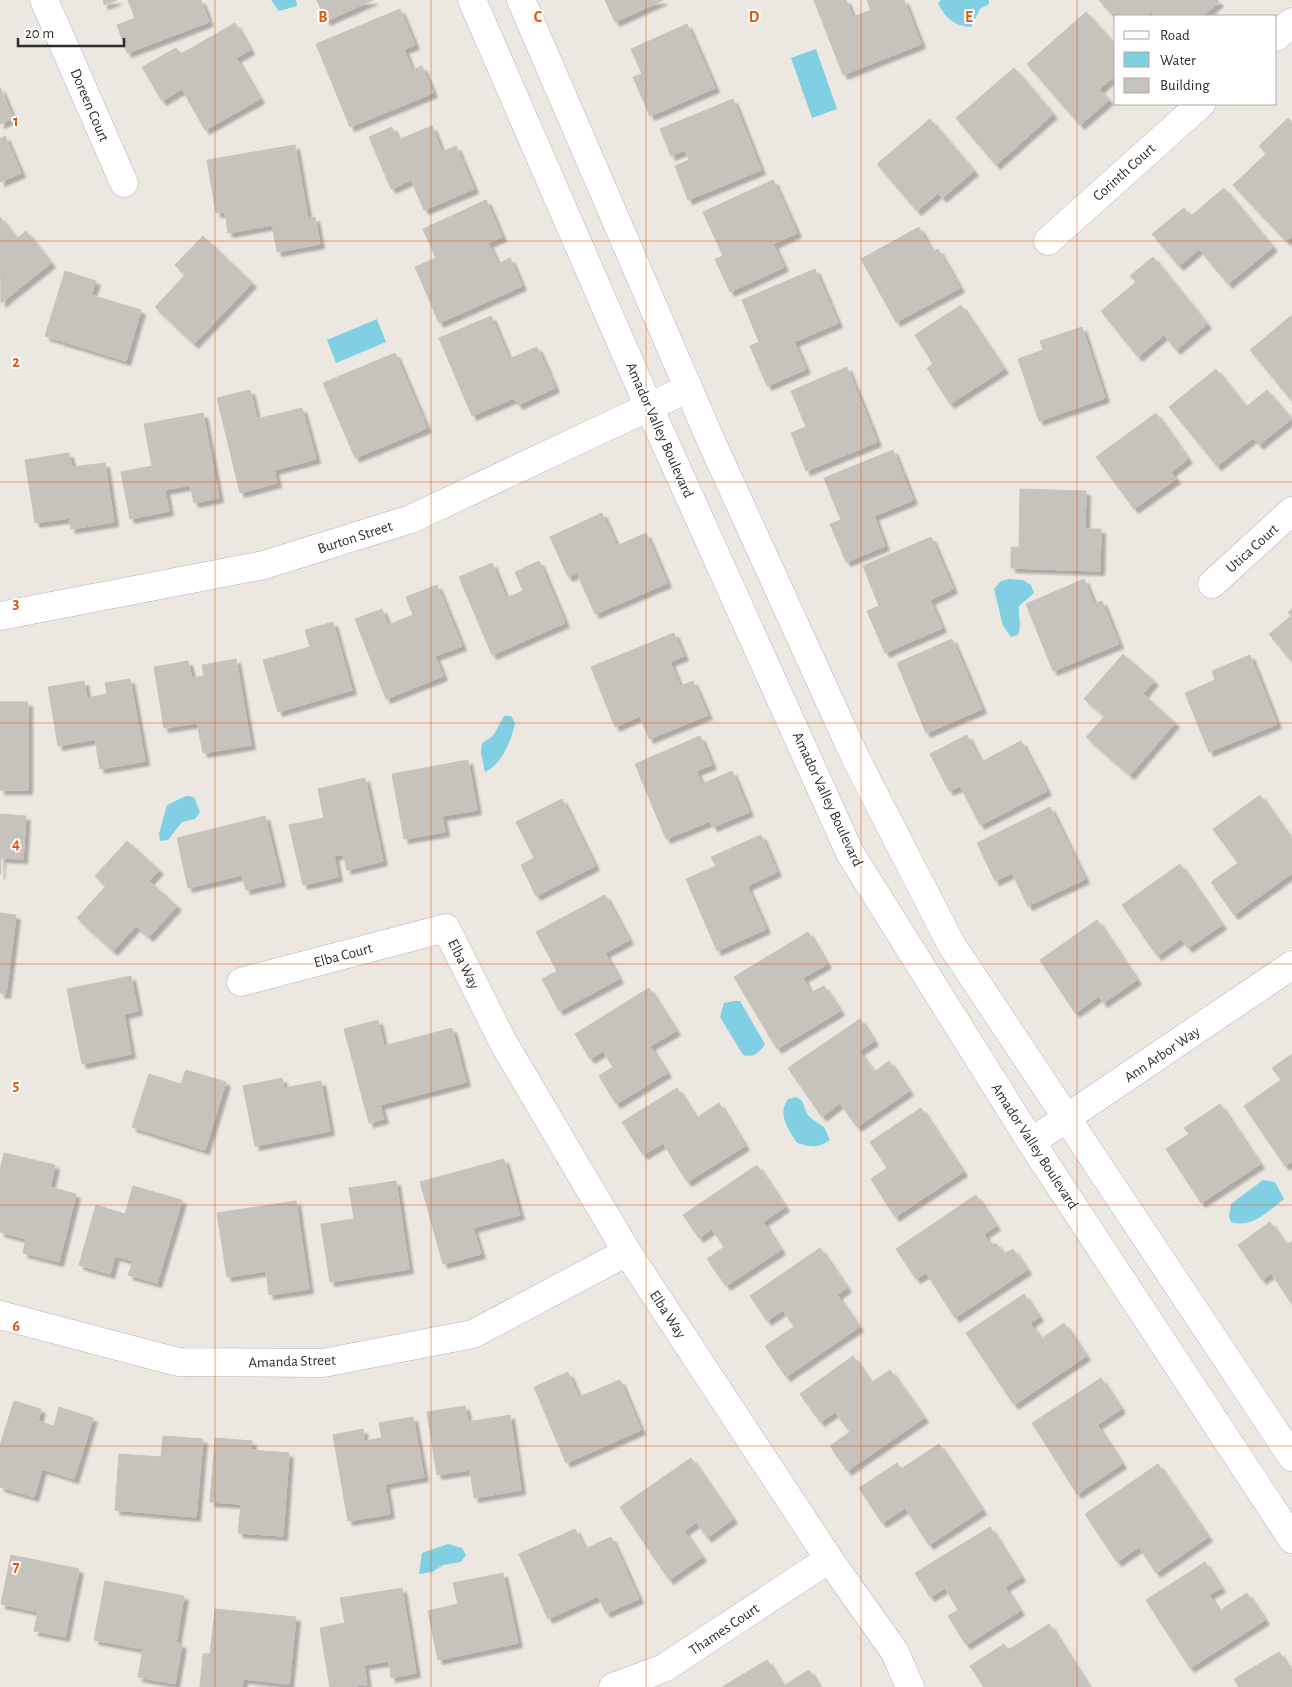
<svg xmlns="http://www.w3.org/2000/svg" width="1292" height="1687" font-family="'Alegreya Sans',sans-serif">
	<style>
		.water { fill: #81cfe3 }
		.building { fill: #c6c2bc; stroke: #c8c3bb; filter: url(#shadow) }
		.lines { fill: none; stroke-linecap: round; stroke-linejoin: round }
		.minor-casing { stroke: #b2b4bc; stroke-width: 29 }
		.tertiary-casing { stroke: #b2b4bc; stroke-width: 29 }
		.minor { stroke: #fff; stroke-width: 28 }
		.tertiary { stroke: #fff; stroke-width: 28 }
		.grid { fill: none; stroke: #df570e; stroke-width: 1; stroke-opacity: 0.55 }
		.labels { text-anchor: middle; stroke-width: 4; stroke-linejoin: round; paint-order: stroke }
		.street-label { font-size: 15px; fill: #2d2d2d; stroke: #fff }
		.grid-label { font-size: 16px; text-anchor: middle; font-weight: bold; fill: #df570e; stroke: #fff; stroke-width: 4; stroke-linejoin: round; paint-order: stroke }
	</style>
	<defs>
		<filter id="shadow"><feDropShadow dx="4.5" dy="4.5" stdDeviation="1" flood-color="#0004"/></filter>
	</defs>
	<rect width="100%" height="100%" fill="#ede7e1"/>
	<!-- water -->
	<path class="water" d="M271 0H296L297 6 279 11Z
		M941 0H989V4L980 9 971 27C953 25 946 19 938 3Z
		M816 49 837 109 812 118 791 58Z
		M377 319 386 342 336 363 327 340Z
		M1009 579 1023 580 1031 585 1034 593 1019 606C1018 617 1022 624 1018 635L1011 637 1003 626 994 589 1001 581Z
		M504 716H511L515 723C511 741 503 763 485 772L481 753 482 743 493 736Z
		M186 796 194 797 200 812 195 819 182 822 168 840 160 841 159 834 167 805Z
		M734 1001H740L765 1044C759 1053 754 1058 743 1055L720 1017 724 1003Z
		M797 1097 802 1101 807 1114 812 1119 824 1127 830 1140C817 1149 811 1147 797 1143 788 1128 777 1115 788 1099Z
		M1263 1180 1275 1182 1284 1199C1268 1211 1252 1229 1231 1222L1229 1217 1231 1204Z
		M448 1544 462 1548 466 1555 461 1562 443 1565 432 1572 419 1574 422 1553Z"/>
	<!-- building -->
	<path class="building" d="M103 0H117L104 5Z
		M128 0H201L209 22 127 53 117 25 135 18Z
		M317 0H373L326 21Z
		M605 0H663L615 22Z
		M814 0H846L853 17 871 10 867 0H904L921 44 843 75Z
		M1099 0H1217L1219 2 1203 16H1155L1152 12 1148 16H1116V19Z
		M400 9 415 45 404 49 412 70 422 66 433 93 350 127 316 44Z
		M1086 12 1116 46V75L1099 89 1109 100 1080 125 1027 64Z
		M235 23 250 50 236 58 260 99 205 130 182 89 162 101 142 67 176 48 181 54Z
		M687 24 715 88 650 116 633 77 642 74 631 49Z
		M1014 68 1053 114 996 165 956 118Z
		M0 87 13 118 0 124Z
		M733 99 761 170 688 200 675 166 689 160 685 150 671 156 660 129Z
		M1288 118 1292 123V236L1286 241 1233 185 1266 154 1259 146Z
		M930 119 974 171 942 198 938 193 917 211 877 164Z
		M432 126 442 152 456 146 474 189 424 210 411 180 391 189 369 137 392 127 398 140Z
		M5 136 21 173 0 182V139Z
		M295 145 308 219 315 217 320 244 277 252 272 225 228 233 225 212 216 213 207 160Z
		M773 180 797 233 773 244 784 267 730 292 715 259 723 256 703 212Z
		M1224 188 1273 247 1228 284 1199 249 1179 266 1152 234 1184 208 1191 216Z
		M486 200 502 237 488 243 498 264 510 258 522 286 439 323 415 267 436 258 423 229Z
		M0 217 17 239 26 231 51 263 1 303Z
		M919 227 932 252 938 249 960 288 896 322 861 259Z
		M203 236 252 283 194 344 155 307 185 275 175 265Z
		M1153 257 1207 324 1176 350 1164 335 1138 357 1101 311 1136 282 1130 276Z
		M815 269 838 323 794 342 806 369 767 386 750 346 759 342 742 300Z
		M65 271 96 281 91 295 141 310 126 361 45 336Z
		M961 305 1004 369 950 404 927 368 933 364 915 335Z
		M1292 315V401L1250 350Z
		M491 316 509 359 537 347 555 388 518 405 514 398 472 416 439 338Z
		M1082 327 1105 398 1039 421 1018 359 1043 350 1040 341Z
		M395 353 427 428 355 458 323 383Z
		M847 367 877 442 806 471 791 433 806 427 791 391Z
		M1216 369 1246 407 1267 390 1291 419 1259 445 1253 438 1217 466 1169 407Z
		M250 390 257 419 302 408 316 459 274 470 277 483 240 493 217 398Z
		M203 413 219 498 194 503 190 485 165 490 169 511 130 519 121 472 152 466 144 424Z
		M1156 413 1188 459 1171 472 1176 479 1134 509 1096 457Z
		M893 450 913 500 874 516 885 546 846 562 830 524 841 520 824 478Z
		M69 453 72 467 105 463 114 522 71 529 70 518 35 523 25 460Z
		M1020 489 1086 491 1085 529H1101L1100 571 1011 568V547H1019Z
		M602 513 617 546 646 533 667 583 595 614 577 573 568 577 550 537Z
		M931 537 953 589 930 600 942 628 885 653 867 611 879 606 863 566Z
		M539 561 565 623 492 655 459 577 492 563 506 598 523 591 515 572Z
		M1084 579 1094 604 1102 601 1119 644 1053 671 1026 604Z
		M437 585 462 646 435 656 443 676 386 699 355 619 382 609 388 625 413 615 406 597Z
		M1292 609V662L1269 634 1291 616 1288 612Z
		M333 622 352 690 278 712 263 660 310 647 305 630Z
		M674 633 684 656 670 662 680 686 693 681 708 715 649 739 640 716 615 727 591 667Z
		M952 639 982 709 926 733 897 663Z
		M1123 654 1154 681 1143 694 1175 723 1130 775 1086 737 1105 716 1084 699Z
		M1250 655 1277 724 1209 752 1185 693 1215 680 1212 671Z
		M236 659 251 745 203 753 197 723 164 728 154 667 188 661 192 678 204 676 202 665Z
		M130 679 145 761 100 769 95 739 58 746 48 687 84 681 87 698 107 694 105 683Z
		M0 702H28V790H0Z
		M967 735 981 762 1021 741 1047 791 980 825 960 786 949 791 930 754Z
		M700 736 712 765 696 771 702 784 732 771 749 812 713 827 710 821 666 839 635 764Z
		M468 760 477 810 442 816 445 832 404 839 392 774Z
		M365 778 383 861 347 870 343 854 334 856 338 877 303 885 289 825 324 818 318 789Z
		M1260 795 1292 840V873L1234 915 1211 882 1238 863 1213 829Z
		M562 799 595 866 536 896 521 865 534 858 516 822Z
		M1050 807 1085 879 1028 906 1012 873 995 881 977 843Z
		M0 814 26 816 23 859 1 858 0 875Z
		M265 816 281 882 246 890 242 875 188 888 177 838Z
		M761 835 777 872 747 886 766 929 717 951 686 879 716 866 711 857Z
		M127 841 159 870 149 881 177 906 149 937 136 926 113 951 77 918 106 886 95 876Z
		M1180 864 1222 925 1188 948 1181 939 1157 956 1122 905Z
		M605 895 629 940 605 953 619 979 559 1011 542 979 557 971 536 932Z
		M0 913 16 915 6 994 0 993Z
		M1097 920 1137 980 1103 1003 1099 996 1075 1013 1040 960Z
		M808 932 827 964 803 978 811 993 824 986 840 1011 777 1049 734 977Z
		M131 976 138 1011 124 1014 131 1054 82 1064 67 989Z
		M649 988 676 1031 650 1046 667 1073 616 1104 599 1076 613 1067 603 1051 590 1059 575 1034Z
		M860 1019 874 1041 859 1051 874 1072 889 1061 909 1091 857 1127 840 1103 822 1117 788 1068Z
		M378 1020 384 1046 452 1028 466 1082 380 1105 384 1119 369 1123 344 1029Z
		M1292 1054V1161L1285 1166 1244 1106 1281 1080 1272 1068Z
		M186 1070 226 1082 205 1150 132 1127 149 1074 181 1084Z
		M282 1078 284 1088 321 1081 330 1131 255 1146 243 1086Z
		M677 1088 696 1118 719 1103 745 1146 687 1182 663 1143 643 1155 622 1122Z
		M1220 1104 1260 1164 1201 1203 1166 1149 1189 1134 1184 1128Z
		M921 1108 963 1172 895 1217 871 1179 887 1168 870 1142Z
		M4 1153 55 1165 50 1187 76 1194 59 1262 23 1253 26 1239 0 1232V1170Z
		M504 1159 520 1215 473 1228 481 1254 443 1264 420 1182Z
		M757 1165 785 1207 763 1222 781 1250 726 1286 707 1259 724 1247 712 1229 699 1238 683 1215Z
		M396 1181 409 1269 330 1282 321 1224 354 1219 349 1188Z
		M133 1186 182 1200 157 1283 128 1275 133 1261 115 1256 110 1274 79 1265 96 1205 125 1214Z
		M976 1195 996 1226 984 1234 991 1246 996 1243 1004 1254 1013 1249 1027 1270 955 1318 926 1273 916 1279 896 1249Z
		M296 1201 309 1289 269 1295 266 1271 227 1277 217 1213Z
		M1270 1222 1286 1245 1292 1241V1304L1271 1273 1262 1280 1238 1245Z
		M820 1248 847 1288 837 1295 859 1327 786 1377 765 1346 794 1327 783 1310 767 1321 750 1296Z
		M1024 1294 1039 1317 1030 1323 1041 1339 1064 1323 1086 1356 1014 1405 966 1333Z
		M853 1356 871 1383 890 1370 924 1418 847 1471 830 1446 850 1432 835 1412 820 1422 800 1394Z
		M568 1372 579 1397 620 1380 641 1430 566 1463 534 1387Z
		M1101 1378 1121 1409 1097 1425 1122 1464 1077 1494 1032 1423Z
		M14 1401 41 1409 38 1421 54 1426 59 1407 93 1418 74 1479 42 1469 34 1497 0 1487V1445Z
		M465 1406 468 1422 510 1415 521 1490 474 1498 470 1470 437 1475 427 1412Z
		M413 1417 424 1477 385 1484 390 1514 348 1521 333 1435 363 1429 364 1441 382 1438 379 1423Z
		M163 1436 203 1439 196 1517 115 1510 119 1454 161 1457Z
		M215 1438 252 1441 251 1450 289 1453 283 1536 238 1533 241 1504 210 1502Z
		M939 1444 982 1510 929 1545 905 1508 882 1523 859 1488 897 1463 901 1469Z
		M691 1458 733 1519 707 1538 697 1522 684 1531 702 1557 669 1580 620 1507Z
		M1158 1464 1208 1537 1156 1573 1139 1547 1117 1562 1085 1514Z
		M990 1527 1021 1577 1005 1587 1020 1611 966 1645 948 1616 958 1610 945 1588 930 1597 915 1573Z
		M575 1529 585 1549 611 1537 639 1599 606 1613 598 1596 548 1619 519 1554Z
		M11 1555 79 1569 65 1637 34 1631 38 1612 1 1604Z
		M1205 1562 1221 1588 1209 1595 1219 1611 1247 1593 1265 1620 1190 1668 1146 1600Z
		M503 1573 518 1643 438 1660 428 1611 458 1604 453 1583Z
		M105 1581 184 1596 176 1643 182 1644 175 1684 138 1677 143 1649 94 1640Z
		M402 1588 416 1673 391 1678 389 1661 364 1665 367 1685 330 1687 320 1628 345 1623 340 1598Z
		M215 1609 296 1617 289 1684 243 1679 242 1687H200L203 1654H210Z
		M1049 1624 1089 1687H984L970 1666 1004 1644 1008 1650Z
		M1279 1652 1292 1673V1687H1239L1234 1679Z
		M767 1660 783 1686 809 1670 819 1687H722Z"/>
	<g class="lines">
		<defs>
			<path id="minor" d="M44 0 124 183
				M1276 37 1292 22
				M1048 241 1201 104
				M1212 584 1292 511
				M0 616 264 565 411 519 687 389
				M241 982 446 928 504 1044 627 1252 829 1559 895 1652 910 1687
				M1031 1142 1292 965
				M0 1315 178 1362 323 1363 473 1334 627 1252
				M613 1687 664 1668 829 1559"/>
			<path id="tertiary" d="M472 0 649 407 850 853 1031 1142 1292 1539
				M521 0 712 443 856 759 951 944 1292 1457"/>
		</defs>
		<!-- minor casing -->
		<use href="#minor" class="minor-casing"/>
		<!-- tertiary casing -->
		<use href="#tertiary" class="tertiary-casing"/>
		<!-- minor -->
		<use href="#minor" class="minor"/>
		<!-- tertiary -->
		<use href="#tertiary" class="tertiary"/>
	</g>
	<!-- grid -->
	<path class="grid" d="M215 0V1687M431 0V1687M646 0V1687M861 0V1687M1077 0V1687M0 241H1292M0 482H1292M0 723H1292M0 964H1292M0 1205H1292M0 1446H1292"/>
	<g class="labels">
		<!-- street labels -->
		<g class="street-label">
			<text transform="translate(90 105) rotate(67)" y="5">Doreen Court</text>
			<text transform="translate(1124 172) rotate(-42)" y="5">Corinth Court</text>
			<text transform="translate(660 430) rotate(66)" y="5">Amador Valley Boulevard</text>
			<text transform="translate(355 537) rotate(-18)" y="5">Burton Street</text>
			<text transform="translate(1252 548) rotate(-42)" y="5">Utica Court</text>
			<text transform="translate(828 799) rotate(65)" y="5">Amador Valley Boulevard</text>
			<text transform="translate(343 955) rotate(-15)" y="5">Elba Court</text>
			<text transform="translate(464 964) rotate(64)" y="5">Elba Way</text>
			<text transform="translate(1162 1054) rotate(-34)" y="5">Ann Arbor Way</text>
			<text transform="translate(1035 1146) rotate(57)" y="5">Amador Valley Boulevard</text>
			<text transform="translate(668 1314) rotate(57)" y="5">Elba Way</text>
			<text transform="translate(292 1361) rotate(-2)" y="5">Amanda Street</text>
			<text transform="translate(724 1629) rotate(-34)" y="5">Thames Court</text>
		</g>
	</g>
	<g class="grid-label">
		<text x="323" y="22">B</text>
		<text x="538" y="22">C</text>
		<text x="754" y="22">D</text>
		<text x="969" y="22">E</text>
		<text x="16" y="126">1</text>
		<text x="16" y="367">2</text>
		<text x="16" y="608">3</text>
		<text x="16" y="849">4</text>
		<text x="16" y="1090">5</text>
		<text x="16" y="1331">6</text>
		<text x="16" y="1572">7</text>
	</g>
	<!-- legend -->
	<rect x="1114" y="15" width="162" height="90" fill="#ffffff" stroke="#ababab"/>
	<rect x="1124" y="31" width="25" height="8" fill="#ffffff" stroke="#ababab"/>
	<text x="1160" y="40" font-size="15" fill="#2d2d2d">Road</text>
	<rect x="1124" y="52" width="25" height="15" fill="#81cfe3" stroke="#ababab"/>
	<text x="1160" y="65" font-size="15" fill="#2d2d2d">Water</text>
	<rect x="1124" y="78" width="25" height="15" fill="#c6c2bc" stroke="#ababab"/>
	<text x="1160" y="90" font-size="15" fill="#2d2d2d">Building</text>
	<!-- scale -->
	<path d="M18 38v8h106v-8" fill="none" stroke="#2d2d2d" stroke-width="2.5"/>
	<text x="25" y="38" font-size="15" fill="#2d2d2d" stroke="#ffffff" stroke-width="4" paint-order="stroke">20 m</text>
</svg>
